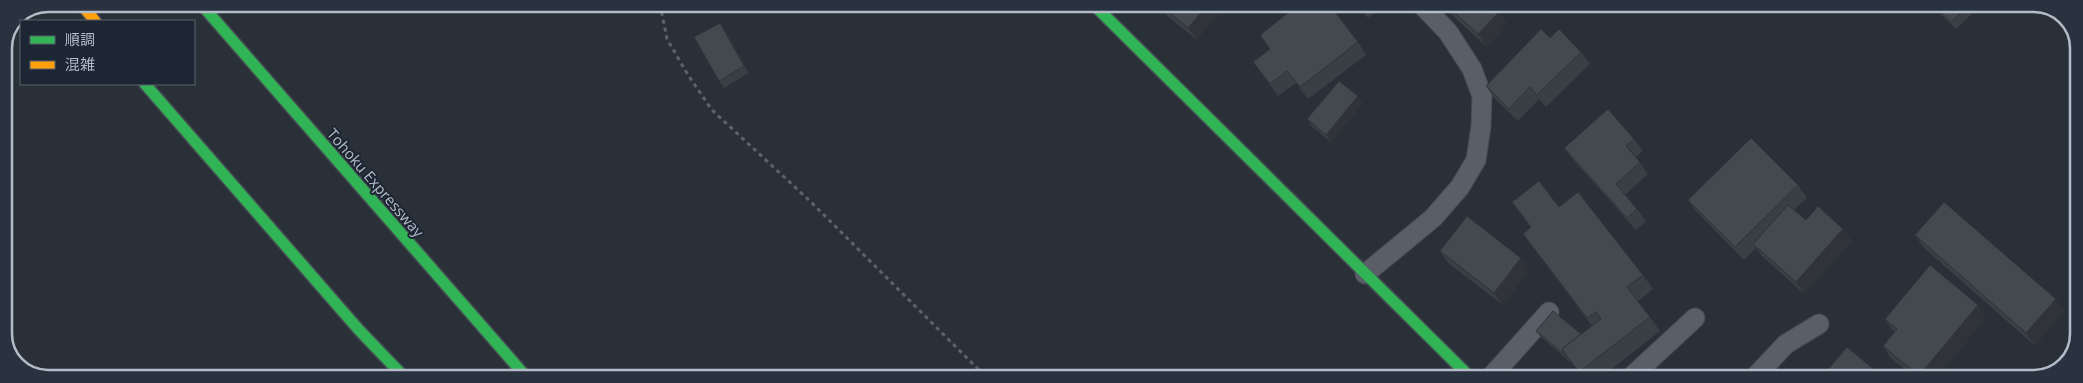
<svg xmlns="http://www.w3.org/2000/svg" width="2083" height="383" font-family="'Open Sans','Noto Sans JP',sans-serif">
	<style>
		.lines { fill: none; stroke-linecap: round; stroke-linejoin: round }
		.lane-casing { stroke: #484c53; stroke-width: 21 }
		.fast-casing { stroke: #484c53; stroke-width: 14 }
		.slow-casing { stroke: #484c53; stroke-width: 14 }
		.path { stroke: #5d636a; stroke-width: 3; stroke-dasharray: 4 4; stroke-linecap: butt }
		.lane { stroke: #5a5e66; stroke-width: 19 }
		.fast { stroke: #30b455; stroke-width: 11 }
		.slow { stroke: #ff9f0a; stroke-width: 11 }
		.wall { fill: #3a3f45 }
		.shaded-wall { fill: #303338 }
		.building { fill: #444950; stroke: #303338 }
		.labels { text-anchor: middle; stroke-width: 4; stroke-linejoin: round; paint-order: stroke }
		.street-label { font-size: 15px; fill: #b4bcc9; stroke: #1d2633 }
		.rim { fill: none; stroke: #b4bcc9; stroke-width: 2.5 }
	</style>
	<rect width="100%" height="100%" fill="#2a3038"/>
	<g class="lines">
		<defs>
			<path id="lane" d="M1365 274 1433 218 1460 187 1476 160 1481 126 1482 96 1472 69 1448 32 1421 4
				M1489 379 1549 312
				M1629 379 1695 318
				M1753 379 1786 344 1819 324"/>
			<path id="fast" d="M201 4 528 379
				M1093 4 1472 379
				M145 84 359 330 406 379"/>
			<path id="slow" d="M81 4 95 21"/>
		</defs>
		<!-- lane casing -->
		<use href="#lane" class="lane-casing"/>
		<!-- fast casing -->
		<use href="#fast" class="fast-casing"/>
		<!-- slow casing -->
		<use href="#slow" class="slow-casing"/>
		<!-- path -->
		<path class="path" d="M660 4 667 39 688 75 712 110 811 202 988 379"/>
		<!-- lane -->
		<use href="#lane" class="lane"/>
		<!-- fast -->
		<use href="#fast" class="fast"/>
		<!-- slow -->
		<use href="#slow" class="slow"/>
	</g>
	<!-- wall -->
	<path class="wall" d="M1158 4H1226L1197 40 1165 14Z
		M1355 4H1384L1368 18Z
		M1440 4H1490L1499 12 1507 24 1487 47Z
		M1931 5H1968L1974 12 1956 29Z
		M720 23 725 30 749 73 724 88 719 81Z
		M1260 35 1358 42 1366 55 1308 99 1296 83 1278 96 1253 62 1270 49Z
		M1550 38 1581 52 1590 64 1546 107 1539 99 1518 121 1494 98 1486 86Z
		M1363 103 1331 142 1312 127 1307 119Z
		M1634 139 1643 151 1636 157 1648 174 1625 195 1637 209 1646 221 1636 230 1573 160 1564 148Z
		M1798 185 1807 198 1794 210 1806 220 1843 229 1852 241 1804 294 1762 256 1756 248 1744 260 1697 212 1688 200Z
		M1512 202 1559 207 1643 275 1653 289 1638 301 1660 331 1599 379H1584L1570 361V362L1542 338 1536 331 1581 334 1592 326 1523 234 1531 228Z
		M1915 235 2064 311 2035 346 1923 247Z
		M1440 251 1529 270 1503 305 1448 263Z
		M1986 318 1935 379H1917L1891 358 1883 346 1894 332 1885 319Z"/>
	<!-- shaded-wall -->
	<path class="shaded-wall" d="M1208 4H1226L1197 40 1188 28Z
		M1499 12 1507 24 1487 47 1478 34Z
		M720 23 725 30 749 73 744 66Z
		M1358 96 1363 103 1331 142 1326 135Z
		M1843 229 1852 241 1804 294 1796 282Z
		M1521 258 1529 270 1503 305 1494 293Z
		M2056 299 2064 311 2035 346 2026 333Z
		M1978 305 1986 318 1935 379H1921L1919 376Z"/>
	<!-- building -->
	<path class="building" d="M1159 4H1208L1188 28Z
		M1299 4H1329L1358 42 1300 87 1287 71 1270 84 1253 62 1270 49 1260 35Z
		M1357 4H1370L1363 11Z
		M1445 4H1490L1499 12 1478 34Z
		M1934 5H1968L1951 22Z
		M720 23 744 66 719 81 694 37Z
		M1541 29 1550 38 1559 29 1581 52 1537 95 1530 87 1509 109 1486 86Z
		M1339 81 1358 96 1326 135 1307 119Z
		M1608 109 1634 139 1626 146 1640 162 1616 184 1637 209 1627 218 1564 148Z
		M1751 138 1798 185 1735 247 1688 200Z
		M1539 181 1559 207 1578 192 1643 275 1627 287 1650 317 1579 372 1562 349 1601 319 1596 312 1587 318 1523 234 1531 227 1512 202Z
		M1944 202 2056 299 2026 333 1915 235Z
		M1788 205 1806 220 1818 206 1843 229 1796 282 1753 244Z
		M1467 216 1521 258 1494 293 1440 251Z
		M1930 265 1978 305 1919 376 1883 346 1897 329 1885 319Z
		M1553 311 1581 334 1562 349 1565 354V355L1536 331Z
		M1847 347 1883 377 1881 379H1820Z"/>
	<g class="labels">
		<!-- street labels -->
		<g class="street-label">
			<text transform="translate(375 183) rotate(49)" y="5">Tohoku Expressway</text>
		</g>
	</g>
	<!-- crop -->
	<path d="M0 0H2083V383H0ZM48 12H2034A36 36 0 0 1 2070 48V334A36 36 0 0 1 2034 370H48A36 36 0 0 1 12 334V48A36 36 0 0 1 48 12Z" fill="#29323f" fill-rule="evenodd"/>
	<path class="rim" d="M48 12H2034A36 36 0 0 1 2070 48V334A36 36 0 0 1 2034 370H48A36 36 0 0 1 12 334V48A36 36 0 0 1 48 12Z"/>
	<!-- legend -->
	<rect x="20" y="20" width="175" height="65" fill="#1d2633" stroke="#59626f"/>
	<rect x="30" y="36" width="25" height="8" fill="#30b455" stroke="#59626f"/>
	<text x="65" y="45" font-size="15" fill="#b4bcc9">順調</text>
	<rect x="30" y="61" width="25" height="8" fill="#ff9f0a" stroke="#59626f"/>
	<text x="65" y="70" font-size="15" fill="#b4bcc9">混雑</text>
</svg>
